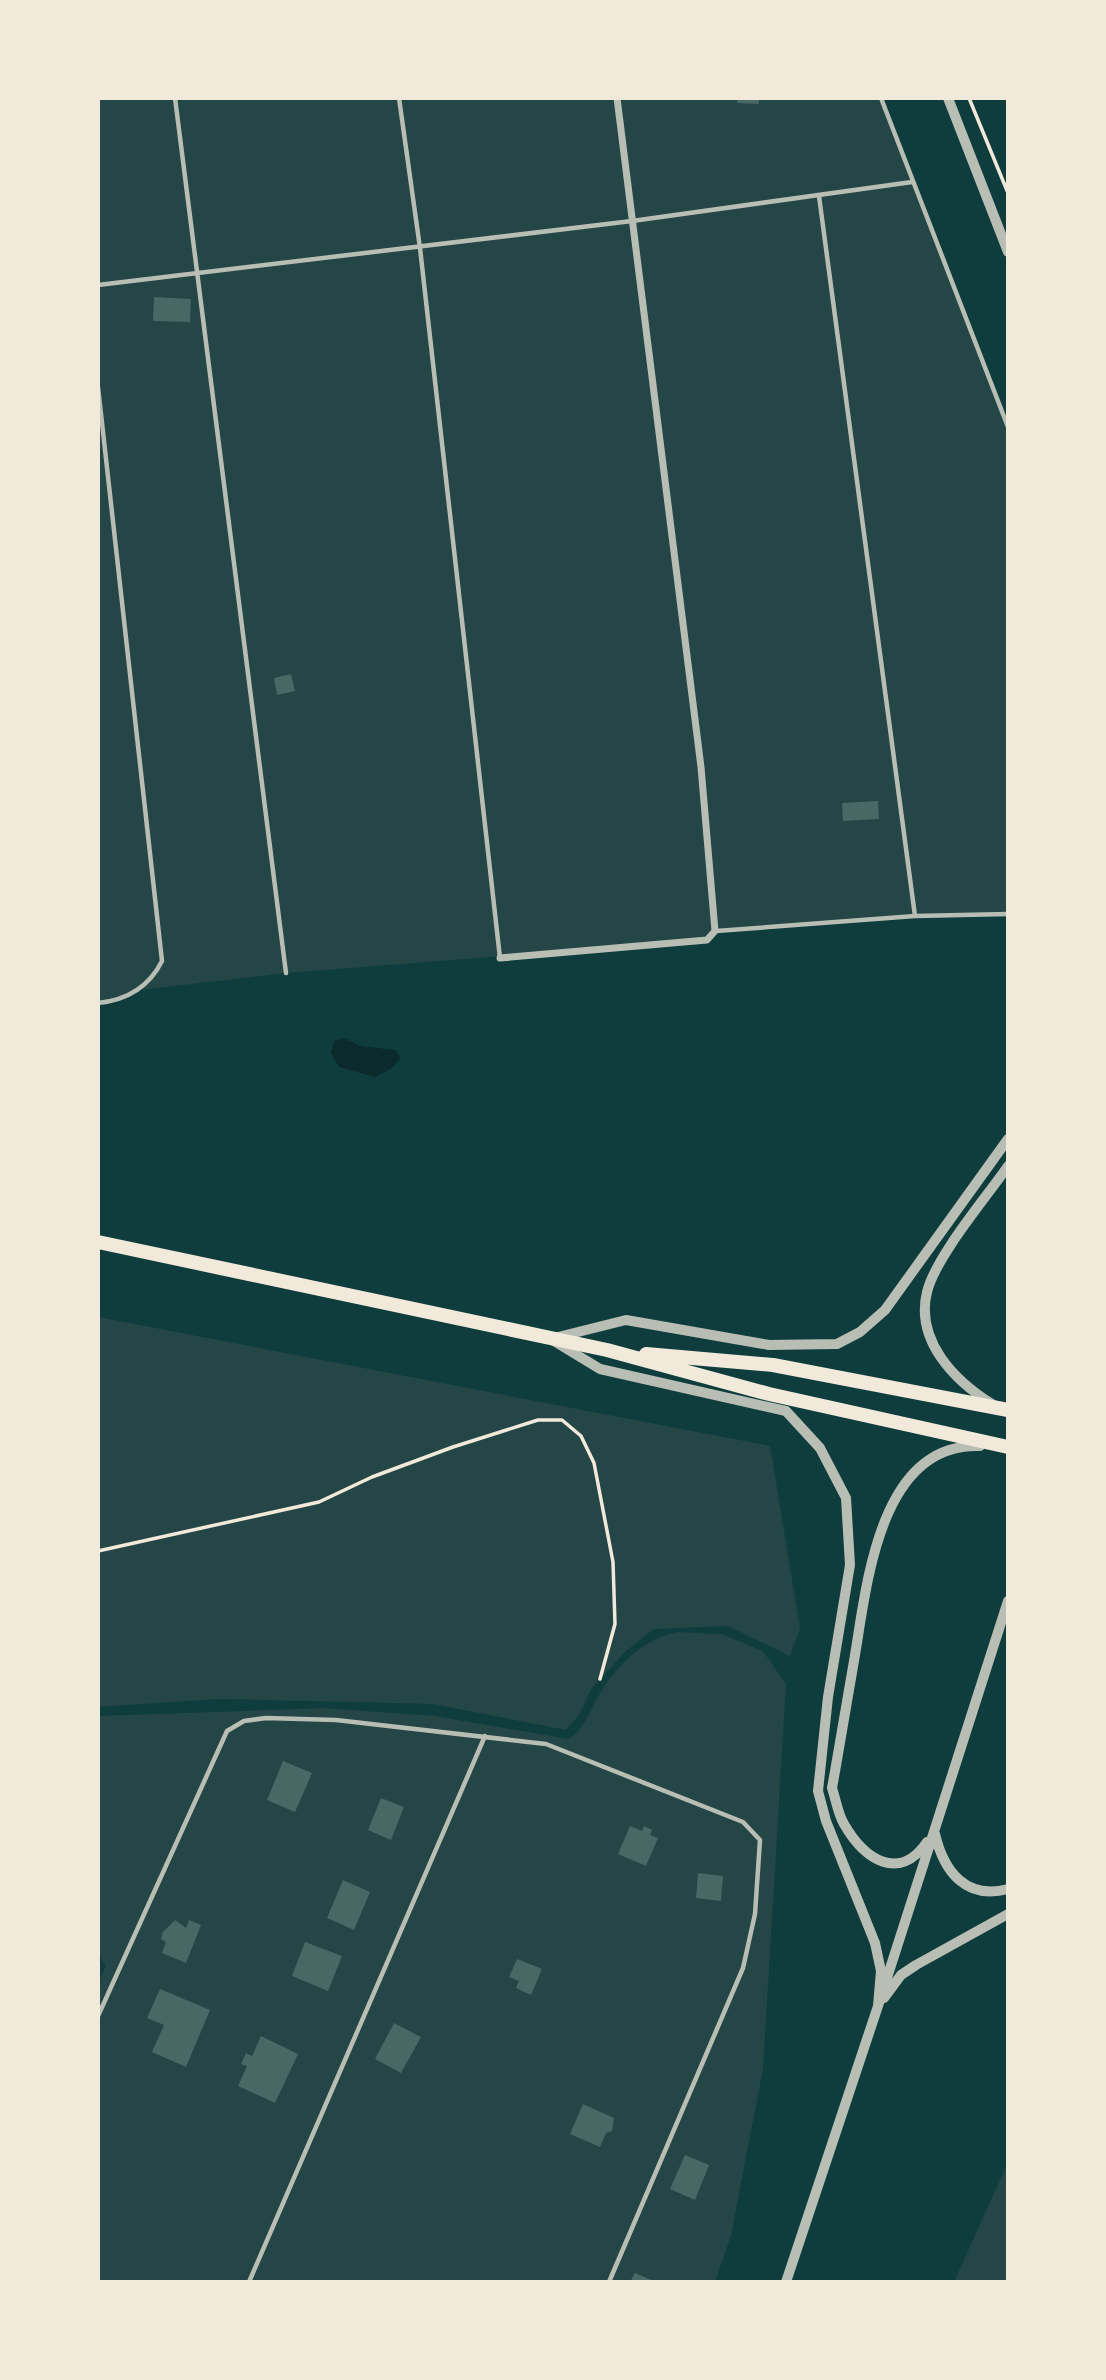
<svg xmlns="http://www.w3.org/2000/svg" width="1106" height="2380" font-family="Lora,serif">
	<style>
		.green { fill: #244646 }
		.water { fill: #0a2a2b }
		.building { fill: #486865 }
		.lines { fill: none; stroke-linecap: round; stroke-linejoin: round }
		.path { stroke: #f1e9da; stroke-width: 3.5 }
		.service { stroke: #b8beb3; stroke-width: 4.5 }
		.minor { stroke: #b8beb3; stroke-width: 7 }
		.tertiary { stroke: #b8beb3; stroke-width: 10 }
		.trunk { stroke: #f1e9da; stroke-width: 14 }
	</style>
	<rect width="100%" height="100%" fill="#0f3d3e"/>
	<!-- green -->
	<path class="green" d="M98 98H881L1008 427V914L915 916 715 931 707 940 286 973 140 990 118 1000 98 1003Z
		M98 1317 770 1446 800 1628 790 1656 728 1626 654 1629 626 1651 591 1689 579 1715 566 1730 433 1704 219 1699 98 1707Z
		M677 1632 721 1634 763 1651 786 1684 763 2069 731 2235 715 2282H98V1983L106 1966 98 1954V1716L325 1708 435 1716 568 1739C585 1729 589 1712 599 1695 617 1665 642 1640 677 1632Z
		M1008 2162V2282H954Z"/>
	<!-- water -->
	<path class="water" d="M344 1038 360 1046 395 1050 401 1058 391 1069 375 1077 339 1067 331 1053 334 1041Z"/>
	<!-- building -->
	<path class="building" d="M737 98H759V104L737 103Z
		M154 297 191 299 190 322 153 321Z
		M291 674 295 691 277 695 274 678Z
		M878 801 879 819 843 821 842 803Z
		M283 1761 312 1773 295 1812 267 1800Z
		M381 1798 404 1807 391 1840 368 1830Z
		M630 1826 642 1831 644 1826 652 1830 650 1835 658 1838 646 1866 618 1854Z
		M698 1873 723 1876 721 1901 696 1898Z
		M343 1880 370 1892 354 1930 327 1918Z
		M175 1920 186 1928 189 1920 201 1925 186 1963 162 1953 166 1942 161 1939 163 1932Z
		M305 1942 342 1956 328 1991 292 1976Z
		M517 1959 542 1969 531 1995 516 1988 519 1981 509 1977Z
		M160 1989 210 2010 186 2067 152 2052 164 2025 147 2018Z
		M394 2023 421 2037 401 2073 375 2059Z
		M261 2036 298 2054 275 2103 238 2086 247 2066 241 2064 246 2053 252 2056Z
		M583 2104 614 2118 612 2131 606 2133 600 2147 570 2134Z
		M685 2155 709 2165 695 2200 670 2189Z
		M635 2273 656 2282H630Z"/>
	<g class="lines">
		<!-- path -->
		<path class="path" d="M969 98 1008 193
			M98 1551 319 1502 372 1477 453 1447 538 1420H562L581 1436 594 1463 613 1562 615 1624 600 1679"/>
		<!-- service -->
		<path class="service" d="M175 98 286 973
			M399 98 420 248 500 958
			M881 98 1008 427
			M819 196 915 916
			M98 285 632 221 912 182
			M98 387 162 961C149 987 128 1000 98 1003
			M716 931 915 916 1008 914
			M98 2016 227 1731 244 1721 266 1718 336 1720 546 1744 743 1822 760 1840 755 1914 743 1968 609 2282
			M249 2282 485 1736"/>
		<!-- minor -->
		<path class="minor" d="M500 958 707 940 715 931 701 767 617 98"/>
		<!-- tertiary -->
		<path class="tertiary" d="M948 98 1008 252
			M554 1338 626 1320 769 1345 837 1344 860 1332 885 1310 1008 1139
			M554 1341 600 1369 786 1411 820 1448 846 1498 850 1565 828 1697 818 1791 826 1821 875 1943 881 1971 878 2006
			M992 1404C955 1381 915 1341 927 1292 936 1256 986 1198 1008 1166
			M935 1834C944 1872 966 1900 1008 1889
			M927 1842C899 1883 864 1859 844 1824 838 1814 836 1800 832 1788 840 1744 847 1700 855 1655 867 1583 880 1442 980 1446
			M884 1998 901 1975 916 1965 1008 1914
			M786 2282 878 2006 1008 1601"/>
		<!-- trunk -->
		<path class="trunk" d="M98 1242 607 1350 769 1394 1008 1447
			M646 1354 773 1365 1008 1410"/>
	</g>
	<!-- border -->
	<rect width="1106" height="2380" fill="none" stroke="#f1e9da" stroke-width="200"/>
</svg>
